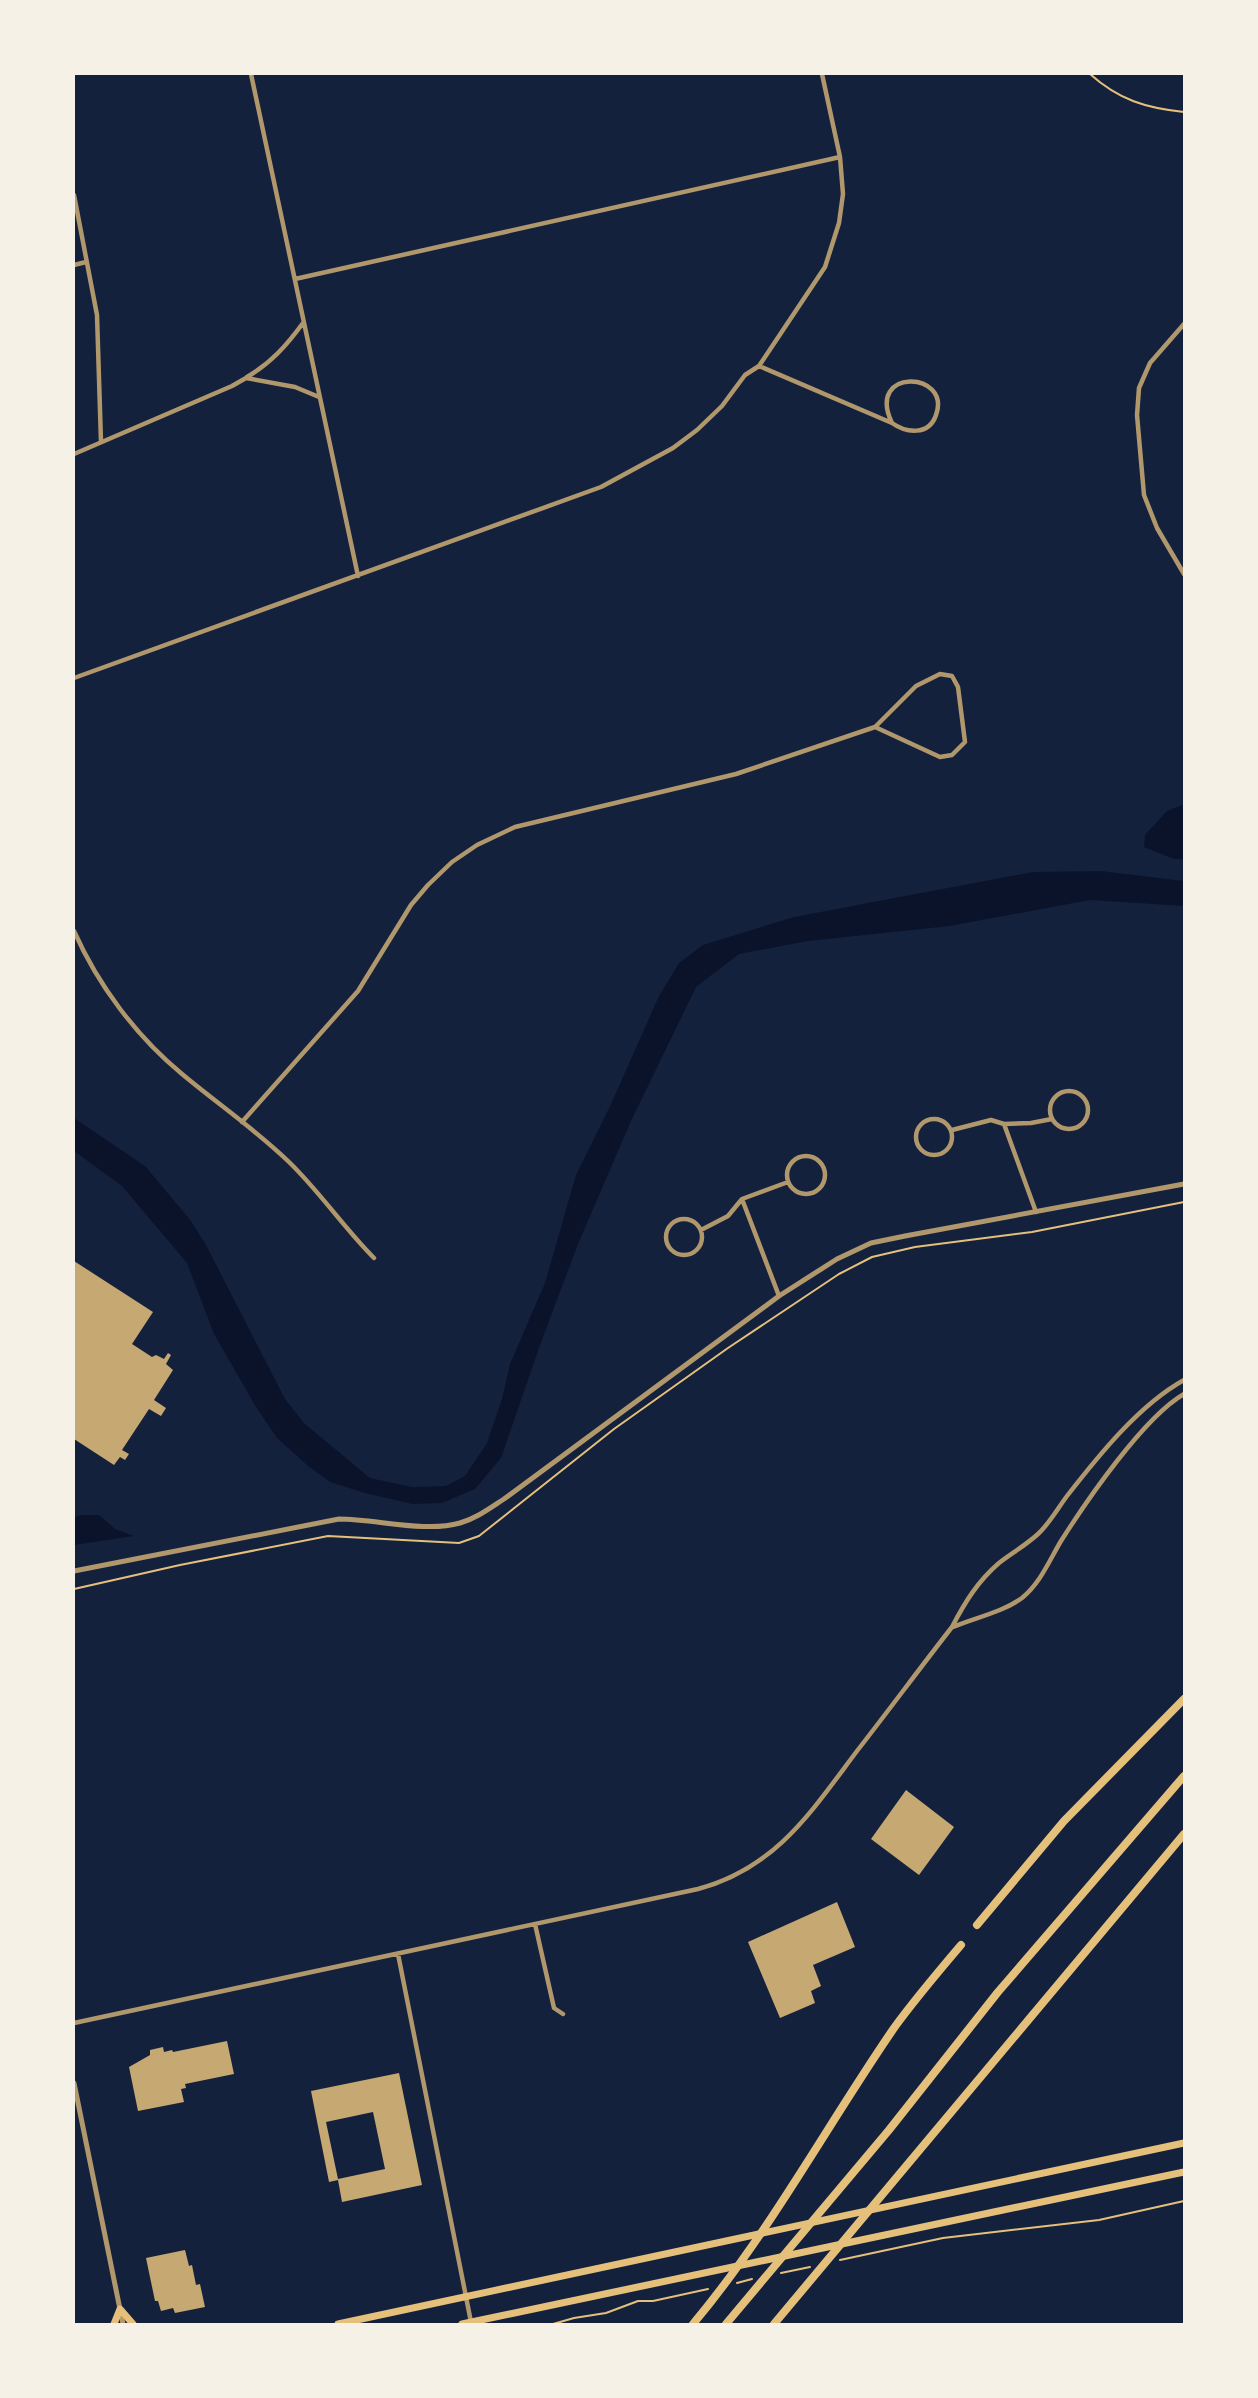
<svg xmlns="http://www.w3.org/2000/svg" width="1258" height="2398" font-family="'Archivo Narrow',sans-serif">
	<style>
		.water { fill: #0b132b }
		.building { fill: #c6a872; fill-rule: evenodd }
		.lines { fill: none; stroke-linecap: round; stroke-linejoin: round }
		.path { stroke: #e5c07b; stroke-width: 2 }
		.minor { stroke: #b1986c; stroke-width: 4.5 }
		.tertiary { stroke: #b1986c; stroke-width: 5 }
		.primary { stroke: #e5c07b; stroke-width: 7 }
		.motorway { stroke: #e5c07b; stroke-width: 8 }
	</style>
	<rect width="100%" height="100%" fill="#14213d"/>
	<!-- water -->
	<path class="water" d="M1182 805 1184 807V859H1174L1144 847 1145 835 1167 811Z
		M1101 871 1184 881V906L1090 900 950 926 808 941 739 954 696 987 631 1121 578 1244 540 1345 501 1458 475 1489 442 1503 412 1504 365 1493 330 1482 308 1466 277 1438 256 1407 214 1334 187 1263 122 1186 74 1151V1118L145 1166 191 1221 206 1245 285 1399 304 1423 370 1478 412 1487 446 1486 465 1476 487 1443 502 1399 510 1364 545 1283 576 1175 612 1102 658 998 679 963 703 945 794 917 1033 872Z
		M82 1515H99L115 1529 134 1536 74 1545V1517Z"/>
	<!-- building -->
	<path class="building" d="M74 1261 153 1312 132 1344 152 1357 156 1355 164 1359 168 1353 171 1355 166 1364 173 1370 154 1400 166 1408 161 1416 149 1409 122 1450 129 1454 125 1460 120 1457 114 1465 74 1439Z
		M906 1790 954 1827 919 1875 871 1839Z
		M837 1902 855 1947 813 1965 821 1986 811 1991 815 2003 780 2018 748 1942Z
		M227 2041 234 2074 185 2084 186 2088 181 2089 184 2102 138 2111 129 2067 150 2055V2050L163 2047 164 2052 172 2050 173 2052Z
		M399 2073 422 2185 342 2202 338 2180 329 2182 311 2091ZM373 2112 385 2169 338 2179 326 2122Z
		M185 2250 189 2266 192 2265 196 2285 200 2284 205 2307 175 2313 173 2308 161 2311 158 2301H155L146 2258Z"/>
	<g class="lines">
		<!-- path -->
		<path class="path" d="M1090 74C1119 100 1146 108 1184 112
			M74 1589 180 1565 328 1536 459 1543 479 1536 614 1429 728 1348 839 1274 872 1257 915 1247 1032 1232 1184 1202
			M840 2260 943 2238 1099 2220 1184 2201
			M781 2273 810 2267
			M737 2283 752 2279
			M553 2324 574 2318 606 2313 638 2301H653L708 2289"/>
		<!-- minor -->
		<path class="minor" d="M251 74 358 576
			M74 195 97 315 101 442
			M74 265 86 262
			M295 279 840 157
			M1184 324 1150 363 1139 388 1137 415 1144 495 1157 528 1184 574
			M759 366 892 423C906 433 929 436 936 415 952 371 865 367 892 423
			M247 377C271 363 287 345 303 323
			M74 454 232 386 246 378 295 387 319 397
			M74 678 601 487 673 448 697 430 722 406 745 375 759 366 825 267 839 223 843 194 840 157 822 74
			M74 931C98 985 136 1036 182 1074 218 1104 256 1130 289 1162 320 1192 344 1228 374 1258
			M1050 1110a19 19 0 1 1 38 0a19 19 0 1 1-38 0Z
			M916 1137a18 18 0 1 1 36 0a18 18 0 1 1-36 0Z
			M242 1122 358 991 411 905 428 885 452 862 477 845 515 827 736 774 875 727 916 686 940 674 952 676 958 687 965 742 952 755 940 757 875 727
			M1004 1124 1036 1212
			M952 1130 991 1120 1004 1124 1031 1123 1052 1119
			M787 1175a19 19 0 1 1 38 0a19 19 0 1 1-38 0Z
			M742 1199 779 1296
			M666 1237a18 18 0 1 1 36 0a18 18 0 1 1-36 0Z
			M701 1230 728 1216 742 1199 788 1182
			M953 1627C974 1618 1003 1612 1022 1598 1041 1582 1049 1561 1061 1541 1087 1500 1144 1417 1184 1394
			M535 1924 554 2008 563 2014
			M398 1954 471 2322
			M74 2023 698 1889C776 1868 811 1812 857 1751 889 1710 920 1668 952 1627 965 1602 978 1581 999 1563 1012 1553 1026 1545 1038 1534 1049 1524 1058 1508 1067 1496 1099 1455 1139 1405 1184 1380"/>
		<!-- tertiary -->
		<path class="tertiary" d="M74 1571 339 1519C376 1519 425 1533 460 1523 477 1518 490 1508 504 1499L779 1296 837 1259 871 1243 905 1236 1184 1184
			M74 2083 123 2324"/>
		<!-- primary -->
		<path class="primary" d="M114 2324 120 2309 133 2324
			M338 2324 1184 2143
			M462 2324 1184 2172"/>
		<!-- motorway -->
		<path class="motorway" d="M977 1925 1064 1821 1184 1699
			M693 2324C770 2232 826 2127 894 2028 915 1999 938 1972 961 1945
			M726 2324 889 2130 998 1992 1184 1776
			M774 2324 1184 1834"/>
	</g>
	<!-- border -->
	<rect width="1258" height="2398" fill="none" stroke="#f6f1e7" stroke-width="150"/>
</svg>
